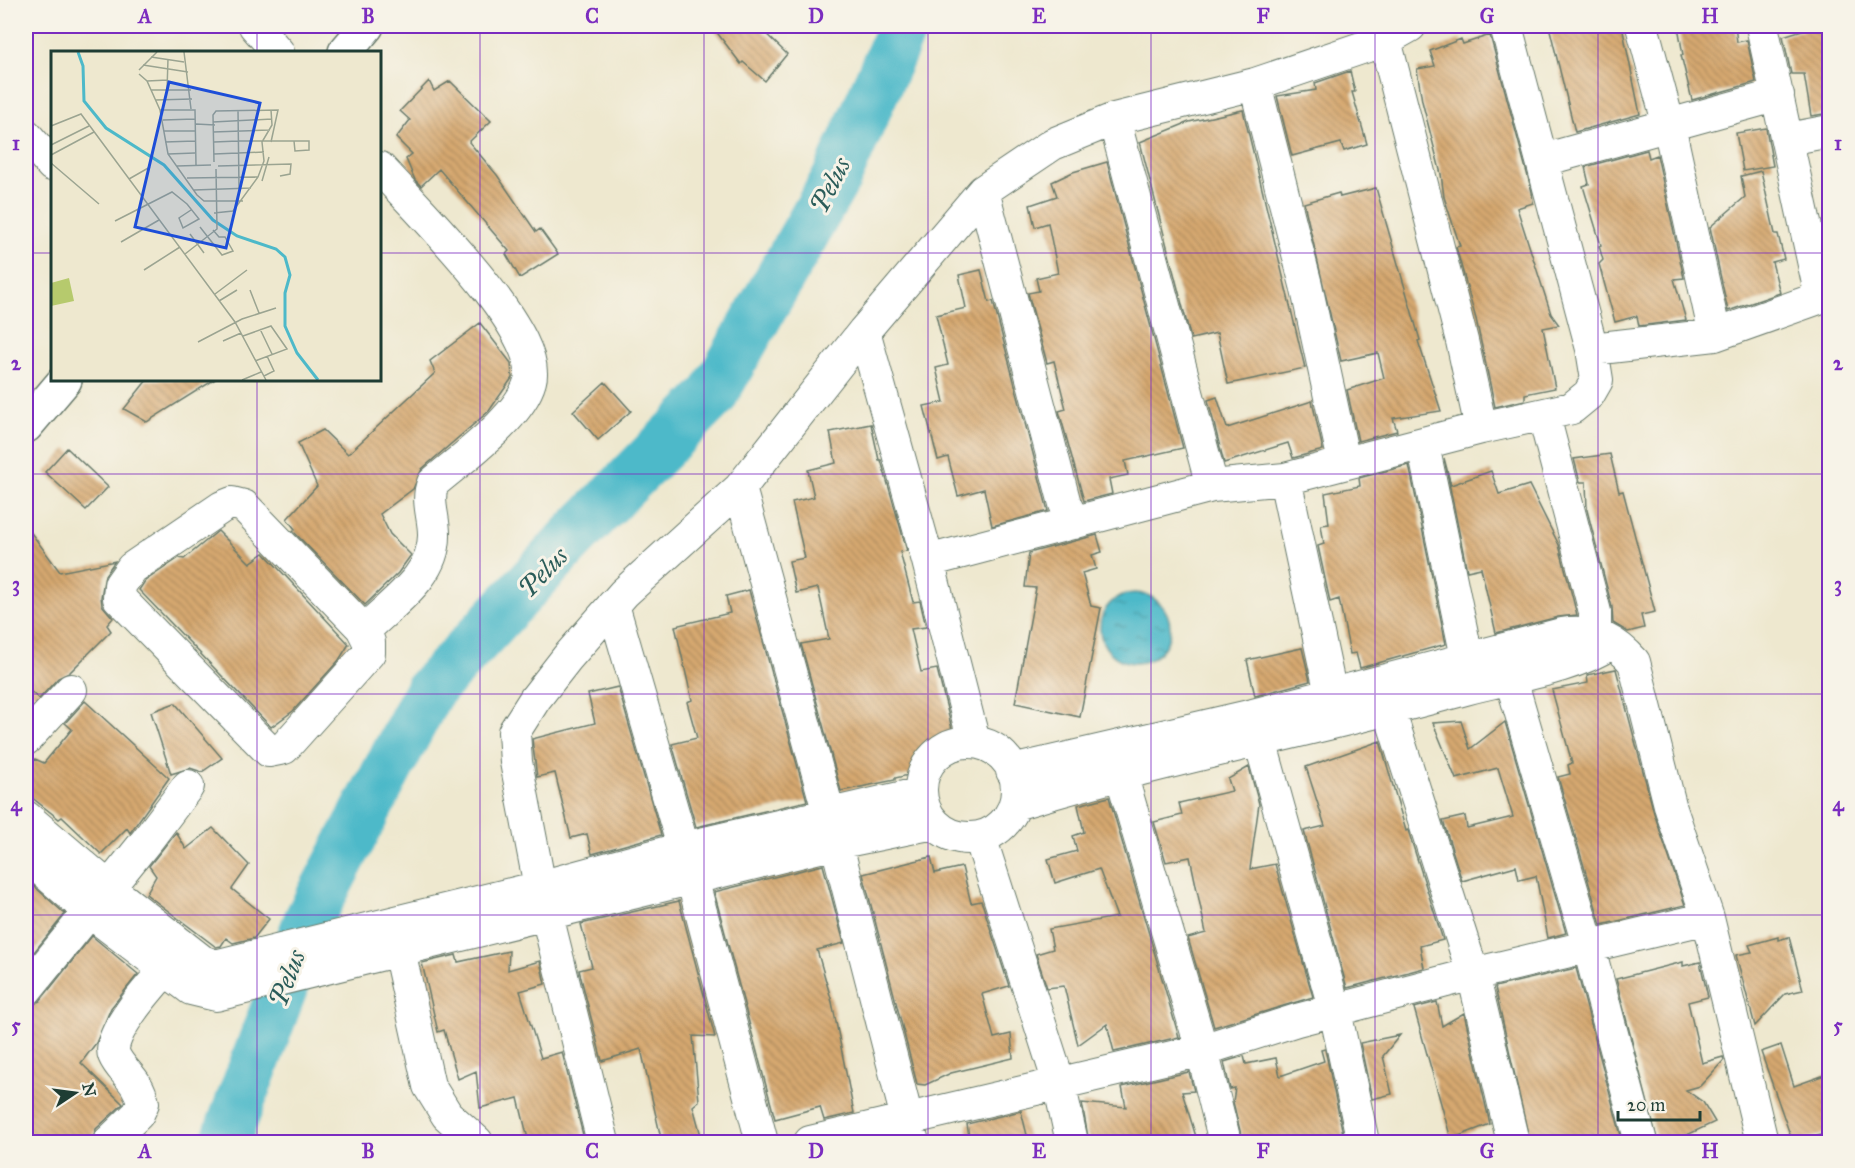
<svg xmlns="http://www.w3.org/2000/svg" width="1855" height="1168" font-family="'IM FELL Great Primer',serif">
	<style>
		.water { fill: url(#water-ripples); stroke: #367b7e; stroke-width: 1.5 }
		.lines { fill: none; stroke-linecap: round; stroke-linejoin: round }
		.river { stroke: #4db9c9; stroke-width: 50 }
		.building { fill: url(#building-back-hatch) }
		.minor-casing { stroke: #67796a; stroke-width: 34 }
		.tertiary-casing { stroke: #67796a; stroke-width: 36 }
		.minor { stroke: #fff; stroke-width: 32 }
		.tertiary { stroke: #fff; stroke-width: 33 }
		.grid { fill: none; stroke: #7b2cbf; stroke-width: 1.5; stroke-opacity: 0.55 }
		.labels { text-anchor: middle; stroke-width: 6; stroke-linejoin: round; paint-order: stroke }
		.water-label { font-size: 26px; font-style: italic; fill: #2a5c59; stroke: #f7f3e8 }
		.inset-river { fill: none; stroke: #4db9c9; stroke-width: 3 }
		.inset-road { fill: none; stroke: #9ba491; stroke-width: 1.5 }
		.view { fill: #1d4ed8; fill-opacity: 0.15; stroke: #1d4ed8; stroke-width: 3 }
		.inset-edge { fill: none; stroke: #1f3d34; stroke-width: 3 }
		.neatline { fill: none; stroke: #7b2cbf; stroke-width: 2 }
		.grid-label { font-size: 20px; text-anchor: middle; font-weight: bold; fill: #7b2cbf }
	</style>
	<defs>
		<pattern id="water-ripples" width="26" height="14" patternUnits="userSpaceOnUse" patternTransform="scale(1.5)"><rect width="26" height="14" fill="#4db9c9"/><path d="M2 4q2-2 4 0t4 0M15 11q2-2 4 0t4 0" fill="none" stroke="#3f98a4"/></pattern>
		<pattern id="building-back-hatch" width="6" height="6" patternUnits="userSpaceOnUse" patternTransform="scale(1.5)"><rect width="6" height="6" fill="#d6a870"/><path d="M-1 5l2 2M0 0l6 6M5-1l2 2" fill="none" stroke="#ad8a5d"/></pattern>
	</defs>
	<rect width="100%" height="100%" fill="#f7f3e8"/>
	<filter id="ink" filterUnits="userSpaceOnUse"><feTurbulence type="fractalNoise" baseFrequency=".0167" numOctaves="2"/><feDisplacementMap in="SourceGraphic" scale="12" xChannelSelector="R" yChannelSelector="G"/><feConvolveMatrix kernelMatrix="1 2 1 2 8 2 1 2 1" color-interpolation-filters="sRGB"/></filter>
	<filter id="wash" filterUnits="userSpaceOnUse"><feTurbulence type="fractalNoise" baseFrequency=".008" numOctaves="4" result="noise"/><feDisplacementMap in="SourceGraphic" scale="24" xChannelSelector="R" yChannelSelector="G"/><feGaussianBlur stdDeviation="1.35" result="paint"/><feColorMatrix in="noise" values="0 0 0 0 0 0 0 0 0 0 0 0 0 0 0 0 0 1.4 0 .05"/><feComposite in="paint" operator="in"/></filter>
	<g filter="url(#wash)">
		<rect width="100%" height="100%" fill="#eee8cf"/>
		<!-- water -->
		<path class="water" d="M1100 628a35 35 0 1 1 70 0a35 35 0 1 1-70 0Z"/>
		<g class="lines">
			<!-- river -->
			<path class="river" d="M225 1142 308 921 429 691 572 538 713 395 837 177 903 26"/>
		</g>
		<g id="blocks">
			<!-- building -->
			<path class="building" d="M712 26H758L787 54 765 81 743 62 741 64Z
				M1549 26H1622L1640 114 1575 132Z
				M1678 26H1735L1737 42 1747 40 1756 82 1692 100 1681 55H1683Z
				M1815 26H1830V113L1811 116 1804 74H1791L1783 36Z
				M1490 35 1532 192 1533 203 1517 208 1551 314 1559 325 1543 328 1555 388 1525 394V400L1495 407 1476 319 1456 247 1460 246 1444 197 1441 174 1422 101 1417 69 1435 66 1430 51 1461 39 1463 44Z
				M1350 71 1355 92H1352L1367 144 1344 151 1341 143 1292 156 1277 96 1316 90 1315 83Z
				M429 81 434 91 450 81 491 121 469 142 497 175 536 232 540 229 558 254 520 278 506 254 509 251 439 169 421 186 415 180 406 159 412 154 396 138 410 120 400 111Z
				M1243 110 1305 368 1228 384 1217 333 1191 339 1140 142 1189 122Z
				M1766 128 1773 166 1743 171 1736 133Z
				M1647 150 1649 158 1657 155 1684 278 1674 279 1686 320 1639 326 1637 316 1615 322 1599 264 1603 260 1599 246 1601 245 1583 186 1589 184 1585 167Z
				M1107 162 1183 448 1125 461 1128 475 1109 479 1112 494 1084 501 1059 411 1066 409 1054 361 1047 363 1028 293 1039 291 1036 278 1058 273 1048 223 1035 227 1030 205 1057 196 1052 182 1073 172Z
				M1761 171 1775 234H1778L1784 259 1772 262 1780 293 1728 311 1710 227 1745 197 1741 176Z
				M1376 188 1420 340 1418 341 1441 411 1393 418 1397 431 1358 441 1347 390 1384 378 1378 353 1341 361 1304 203 1339 193 1340 197Z
				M981 270 989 302 993 301 1048 511 992 526 984 489 958 496 948 457 938 460 924 406 944 402 936 368 948 365 936 315 966 308 959 275Z
				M480 323 511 363 512 378 489 411 422 469 413 489 380 514 390 534 411 555 398 573 365 605 293 531 295 529 287 519 317 486 298 443 323 430 348 454 435 373 430 361Z
				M147 380H214L147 422 124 409Z
				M605 382 631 411 598 440 573 411Z
				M1217 397 1227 428 1312 401 1323 450 1293 458 1288 443 1224 463 1208 400Z
				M871 424 879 460H881L907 551 900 552 913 602 920 601 926 627 911 629 921 672 937 669 954 737 933 742 935 748 918 752 922 772 895 778V780L841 791 801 644 829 639 818 588 796 593 789 561 805 558 792 502 814 497 808 470 836 463 830 432Z
				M67 448 108 487 86 510 45 472Z
				M1610 454 1619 492 1623 491 1655 612 1641 615 1644 628 1628 632 1613 623 1612 607 1587 510 1586 482H1580L1574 459Z
				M1444 458 1451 485 1491 471 1499 494 1529 485 1559 545 1577 615 1558 617 1496 633 1481 568 1467 571Z
				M1409 465 1446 644 1360 668 1356 653 1350 654 1339 599 1330 602 1318 546 1324 544 1321 525 1329 524 1325 493 1360 486 1359 478Z
				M26 526 60 572 115 561 105 575 101 597 102 605 113 618 107 625 111 631 69 673 58 678 39 699 26 687Z
				M218 531 250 563 264 553 349 644 339 660 293 711 271 727 139 590 145 581 179 558 184 559Z
				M1097 535 1102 552 1092 555 1096 569 1082 573 1091 606 1101 608 1080 717 1015 703 1036 588 1025 587 1029 553Z
				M749 590 807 801 696 827 672 744 697 738 687 702 692 700 675 626 730 613 726 596Z
				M1302 648 1310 681 1255 696 1247 660Z
				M1616 669 1654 813 1685 905 1601 925 1558 777 1570 774 1568 765 1572 763 1552 690 1588 683 1587 675Z
				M618 687 661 835 592 854 587 834 571 838 555 773 537 777 532 739 595 723 588 694Z
				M85 701 169 778 130 833 127 828 101 854 62 817 59 819 26 793V778L35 759 44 763 72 729 65 723Z
				M175 703 222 758 202 772 190 768 171 774 151 712Z
				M1461 721 1470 749 1505 722 1566 933 1548 938 1536 876 1519 880 1516 866 1462 881 1443 821 1465 816 1467 828 1513 817 1498 768 1456 779 1433 723Z
				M1380 741 1406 831 1408 830 1443 940 1420 946 1424 968 1347 988 1304 831 1325 826 1306 767Z
				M1249 767 1259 804 1250 869 1275 864 1313 997 1214 1027 1188 938 1206 933 1190 857 1166 862 1154 822 1182 815 1179 803 1232 791 1228 779Z
				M1109 797 1179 1037 1114 1052 1107 1024 1078 1045 1064 986 1047 988 1036 954 1053 949 1049 929 1117 917 1099 869 1055 883 1048 859 1077 851 1073 836 1084 832 1078 805Z
				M213 828 249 865 232 889 269 919 254 938 233 943 226 938 221 946 216 947 146 894 156 876 149 866 176 832 186 849Z
				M931 857 935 873 962 867 971 903 981 901 983 906 1009 986 982 994 994 1038 1011 1034 1013 1058 951 1073 925 1085 917 1084 863 874Z
				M823 865 844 943 817 950 832 1002 854 1113 824 1120 820 1107 775 1119 714 892Z
				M26 879 65 914 26 962Z
				M679 901 715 1037 693 1036 699 1101 693 1106 703 1143H662L641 1049 602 1061 579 970 592 967 581 924Z
				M92 936 138 974 111 1008 96 1043 81 1063 123 1104 96 1129 92 1143H26V1008L40 1001Z
				M1778 937V940L1789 937 1803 990 1785 994 1755 1026 1736 955 1752 952 1749 945Z
				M509 951 508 970 540 961 545 984 520 991 541 1058 562 1052 585 1143H529L518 1098 480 1108 476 1071 458 1079 444 1030 438 1032 422 963 456 955 458 962Z
				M1683 962V966L1700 962 1708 997 1688 1002 1702 1063 1723 1057 1724 1060 1700 1086 1686 1090 1703 1102 1715 1122 1670 1143H1658L1616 979Z
				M1576 968 1623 1143H1530L1495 987Z
				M1437 1002 1442 1026 1464 1013 1490 1124 1451 1139 1414 1008Z
				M1400 1035 1383 1056 1392 1094 1372 1099 1360 1043Z
				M1781 1045 1794 1086 1830 1073V1133L1805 1139 1802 1143H1793L1761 1052Z
				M1325 1049 1345 1143H1243L1233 1102 1235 1088 1230 1089 1224 1062 1244 1056 1246 1064 1276 1058 1280 1076 1324 1061 1321 1050Z
				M1189 1072 1194 1091 1182 1092 1198 1143H1089L1082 1103 1126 1107 1122 1087Z
				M1021 1111 1029 1143H970L967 1124Z"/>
		</g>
	</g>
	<g filter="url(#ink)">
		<use href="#blocks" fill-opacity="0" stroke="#67796a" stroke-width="1.5"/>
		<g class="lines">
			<defs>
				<path id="minor" d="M255 26 278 52
					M1642 26 1669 126 1715 335
					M1762 26 1821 297
					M1385 40 1462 341 1481 428
					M1255 84 1306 285 1344 462
					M1114 119 1212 486
					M26 135 52 165
					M1788 139 1830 131
					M1543 160 1778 95
					M983 191 1065 504 1074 523
					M864 331 928 561 974 742
					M1592 349 1715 335 1830 294
					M1544 416 1595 612V634
					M1423 445 1471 677
					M1285 479 1335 713
					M740 488 829 814 913 1142
					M232 503 244 506 362 628 369 642V653L284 748 269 751 119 598 120 585 132 568 222 507Z
					M928 561 1212 486 1285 479 1481 428 1572 408 1589 394 1597 380 1592 349 1506 26
					M613 605 692 878 762 1142
					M362 628 369 626C396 600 435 574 434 534 434 516 426 501 433 483 462 458 520 418 530 381 544 332 413 205 380 168
					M1504 655 1589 948 1641 1142
					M1383 691 1473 974 1513 1142
					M1254 719 1335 1011 1363 1142
					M26 739 71 690
					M921 790a48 48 0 1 1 96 0a48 48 0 1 1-96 0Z
					M1116 757 1202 1050 1225 1142
					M1012 771 1253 715 1562 634C1591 629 1614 639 1634 662L1671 809 1708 918 1762 1142
					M1015 804C1163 759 1316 730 1465 689 1513 676 1570 670 1611 643
					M26 817 120 897 202 961 215 966 540 887 683 848 921 793
					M980 837 1059 1083 1072 1142
					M26 856 90 912 191 989 216 995 836 843 934 823
					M395 932 429 1086 447 1115 477 1142
					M26 990 148 839 188 786
					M109 1142 138 1114 143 1103C138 1078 121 1072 114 1055 105 1032 165 971 179 954
					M603 1142 540 887 516 762 514 732 535 699 567 658 624 593 740 488 864 331 983 191 1053 144 1114 119 1255 84 1385 40 1410 26
					M810 1142 1202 1050 1297 1020 1473 974 1708 918"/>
				<path id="tertiary" d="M345 52 367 26
					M26 426 65 380"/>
			</defs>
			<!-- minor casing -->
			<use href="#minor" class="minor-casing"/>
			<!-- tertiary casing -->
			<use href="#tertiary" class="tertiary-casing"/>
			<!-- minor -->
			<use href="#minor" class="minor"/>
			<!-- tertiary -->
			<use href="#tertiary" class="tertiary"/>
		</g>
	</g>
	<!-- grid -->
	<path class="grid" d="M257 26V52M480 26V1142M704 26V1142M928 26V1142M1151 26V1142M1375 26V1142M1598 26V1142M26 253H52M380 253H1830M257 380V1142M26 474H1830M26 694H1830M26 915H1830"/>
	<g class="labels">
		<!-- water labels -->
		<g class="water-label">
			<text transform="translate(830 185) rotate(-63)" y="9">Pelus</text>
			<text transform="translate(543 572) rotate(-46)" y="9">Pelus</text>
			<text transform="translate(287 978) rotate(-69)" y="9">Pelus</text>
		</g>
	</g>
	<!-- overview -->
	<g transform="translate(51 51)">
		<rect width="330" height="330" fill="#eee8cf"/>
		<path d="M18 227 23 250 0 255V232Z" fill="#b6ca6d"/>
		<path class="inset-river" d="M27 1 32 15 33 50 55 77 113 114 162 169 186 185 225 198 234 206 239 224 234 242V275L246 302 267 329"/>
		<path class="inset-road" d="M133 1 140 58M100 6 133 11M92 14 137 21M88 19 106 1M88 23 96 30 109 59 117 103 146 144 153 150H192M96 30 117 29M100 39H140M116 39 117 8M104 49 141 48M109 59H144L145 114M187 59 188 137M112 69 144 68M162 71 221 68M145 73 164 74M0 75 30 63 184 271 215 329M113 80H145M162 81 219 79M114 91 144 90M163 91 187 90H258V99L244 100 243 90M0 94 38 75M117 103 144 102M163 103 213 101M0 104 43 81M163 111 162 64 165 60 227 59 220 91M0 112 48 153M126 115 160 114M167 115 240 113 239 123 229 125M136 127 207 126M78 128 99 116M211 130 218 106M143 139 200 137M163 162 182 160 207 126 213 110 211 91 221 74 220 59M64 170 121 141 136 153 148 168 132 177 128 167 140 159M149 176 171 204 182 200 174 186H168L162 179M139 183 153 202M70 191 108 169M134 203 166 178 165 118M93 219 129 196M199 239 208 262M164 243 196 219M168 250 186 239M209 278 221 303M192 285 220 275 236 298 204 310M172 290 190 282M147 291 191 268 225 257M213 325 223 320 216 305M191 329 210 321"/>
		<path class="view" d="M118 31 209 52 175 197 84 176Z"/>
		<rect width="330" height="330" class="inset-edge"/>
	</g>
	<!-- margin -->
	<rect width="1855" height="1168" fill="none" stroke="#f7f3e8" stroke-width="66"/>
	<!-- north arrow -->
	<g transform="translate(75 1093) rotate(77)" stroke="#f7f3e8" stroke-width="4.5" paint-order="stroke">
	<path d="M0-4.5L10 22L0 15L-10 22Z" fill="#1f3d34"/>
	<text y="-9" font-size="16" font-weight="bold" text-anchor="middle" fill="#1f3d34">N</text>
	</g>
	<!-- scale -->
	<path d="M1618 1111v9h82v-9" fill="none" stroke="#1f3d34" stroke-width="3"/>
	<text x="1627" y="1111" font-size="18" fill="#1f3d34" stroke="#f7f3e8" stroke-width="4.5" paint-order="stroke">20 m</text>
	<rect x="33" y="33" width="1789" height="1102" class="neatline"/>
	<g class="grid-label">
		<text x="145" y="23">A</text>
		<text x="368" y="23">B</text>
		<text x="592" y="23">C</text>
		<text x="816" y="23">D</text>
		<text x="1039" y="23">E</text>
		<text x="1263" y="23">F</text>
		<text x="1487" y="23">G</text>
		<text x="1710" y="23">H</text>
		<text x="16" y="150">1</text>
		<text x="1838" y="150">1</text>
		<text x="16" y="370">2</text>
		<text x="1838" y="370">2</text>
		<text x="16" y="591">3</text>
		<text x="1838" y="591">3</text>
		<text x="16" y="811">4</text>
		<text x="1838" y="811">4</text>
		<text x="16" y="1032">5</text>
		<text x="1838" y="1032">5</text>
		<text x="145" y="1158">A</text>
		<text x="368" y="1158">B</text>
		<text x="592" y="1158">C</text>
		<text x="816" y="1158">D</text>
		<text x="1039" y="1158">E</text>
		<text x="1263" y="1158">F</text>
		<text x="1487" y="1158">G</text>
		<text x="1710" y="1158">H</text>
	</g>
</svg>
